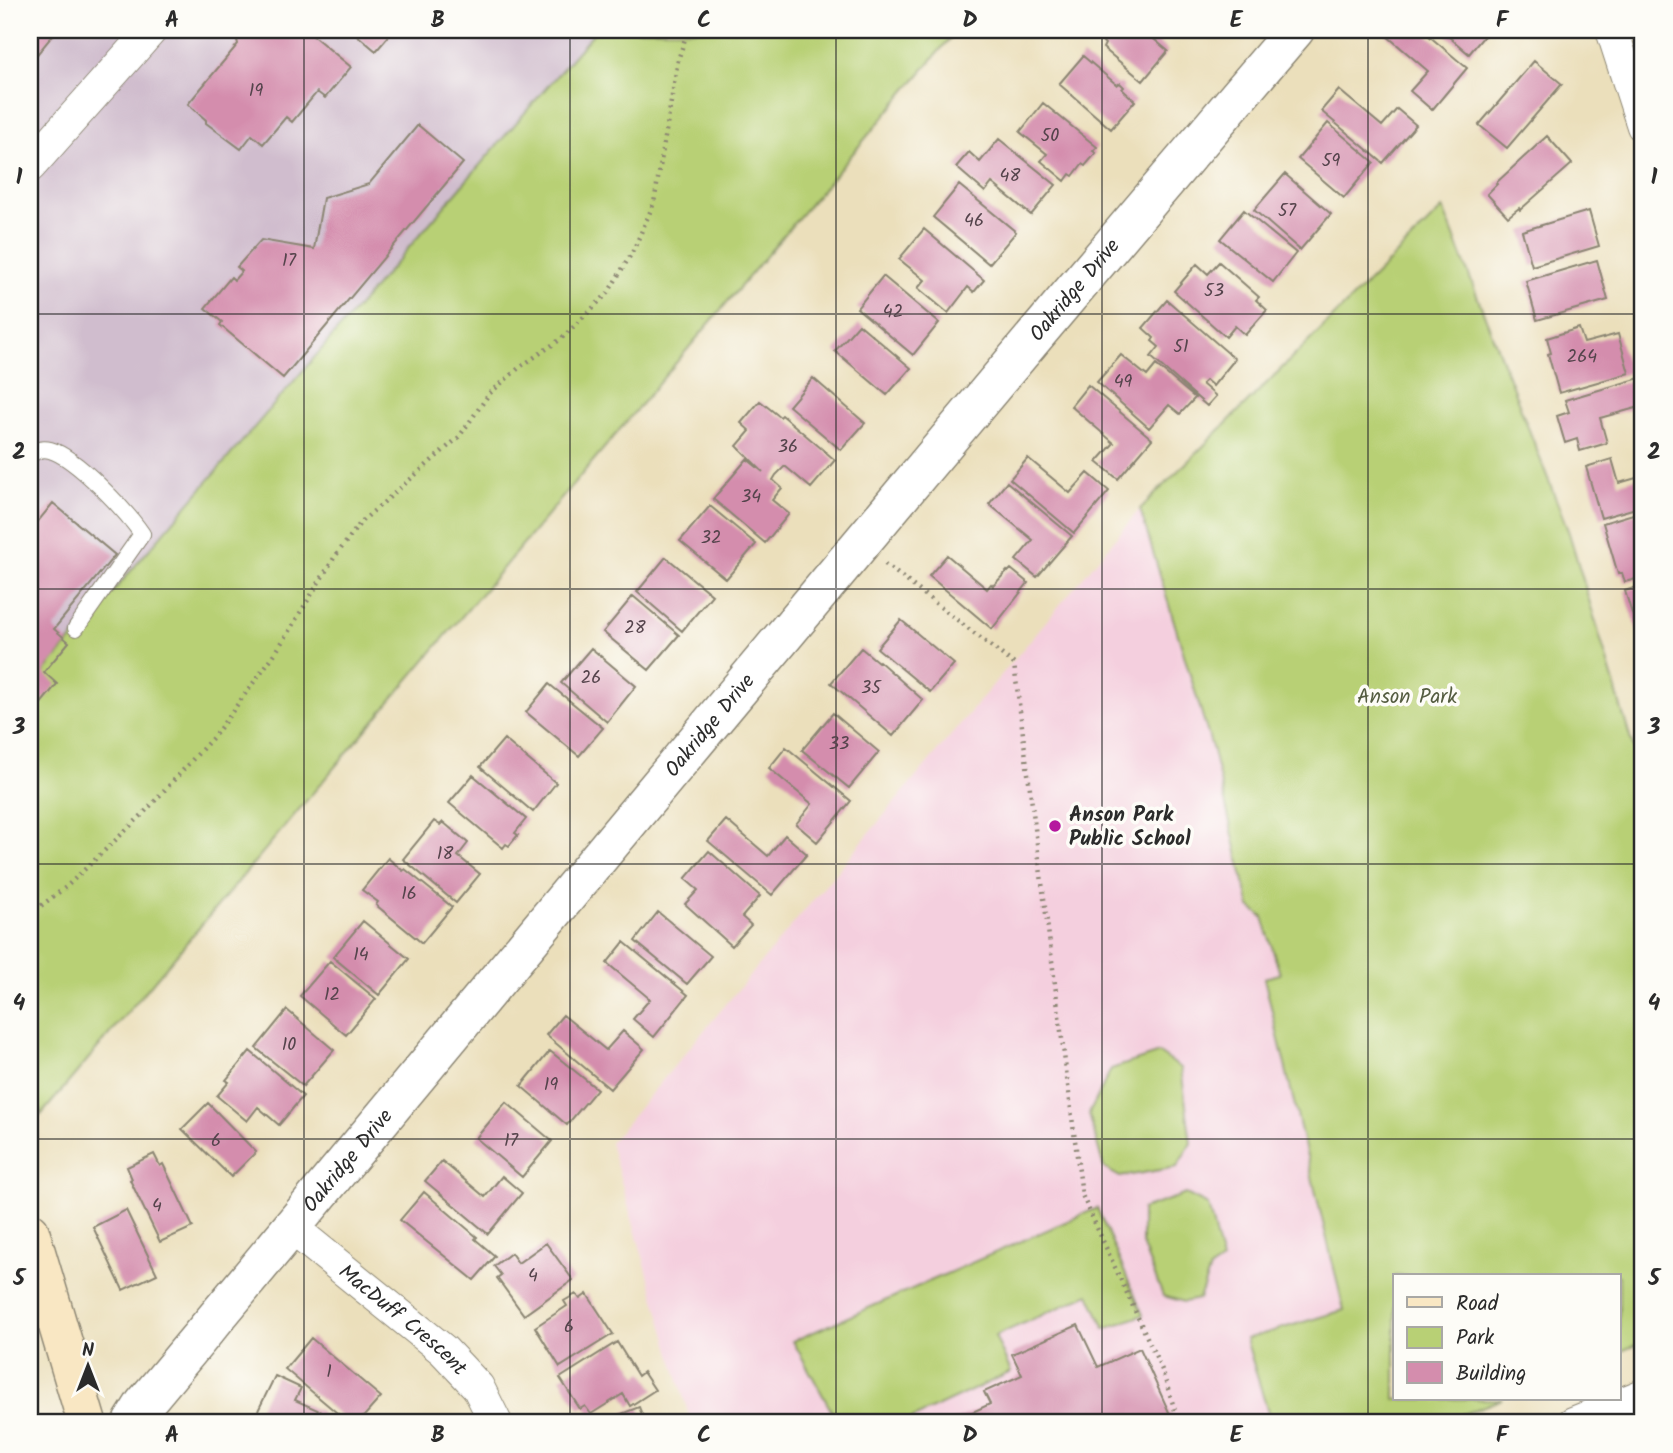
<svg xmlns="http://www.w3.org/2000/svg" width="1673" height="1453" font-family="Kalam,sans-serif">
	<style>
		.built { fill: #f4cfde }
		.industrial { fill: #d0bdce }
		.green { fill: #b8d075; stroke: #727e50; stroke-width: 2 }
		.building { fill: #d48dad }
		.lines { fill: none; stroke-linecap: round; stroke-linejoin: round }
		.service-casing { stroke: #8b8573; stroke-width: 18 }
		.minor-casing { stroke: #8b8573; stroke-width: 34 }
		.tertiary-casing { stroke: #8b8573; stroke-width: 41 }
		.secondary-casing { stroke: #8b8573; stroke-width: 41 }
		.path { stroke: #8b8573; stroke-width: 4.5; stroke-dasharray: 2 5; stroke-linecap: butt }
		.service { stroke: #fff; stroke-width: 16 }
		.minor { stroke: #fff; stroke-width: 32 }
		.tertiary { stroke: #fff; stroke-width: 38 }
		.secondary { stroke: #f9e7c3; stroke-width: 38 }
		.grid { fill: none; stroke: #2b2b2b; stroke-width: 2; stroke-opacity: 0.55 }
		.poi-dot { fill: #b5179e; stroke: #fdfcf7; stroke-width: 2.5 }
		.labels { text-anchor: middle; stroke-width: 7; stroke-linejoin: round; paint-order: stroke }
		.number-label { font-size: 18px; fill: #55444c }
		.street-label { font-size: 21px; fill: #2b2b2b; stroke: #fdfcf7 }
		.park-label { font-size: 21px; fill: #555d41; stroke: #fdfcf7 }
		.poi-label { font-size: 21px; font-weight: bold; fill: #2b2b2b; stroke: #fdfcf7; text-anchor: start }
		.neatline { fill: none; stroke: #2b2b2b; stroke-width: 2.5 }
		.grid-label { font-size: 23px; text-anchor: middle; font-weight: bold; fill: #2b2b2b }
	</style>
	<rect width="100%" height="100%" fill="#fdfcf7"/>
	<filter id="ink" filterUnits="userSpaceOnUse"><feTurbulence type="fractalNoise" baseFrequency=".0143" numOctaves="2"/><feDisplacementMap in="SourceGraphic" scale="14" xChannelSelector="R" yChannelSelector="G"/><feConvolveMatrix kernelMatrix="1 2 1 2 8 2 1 2 1" color-interpolation-filters="sRGB"/></filter>
	<filter id="wash" filterUnits="userSpaceOnUse"><feTurbulence type="fractalNoise" baseFrequency=".00686" numOctaves="4" result="noise"/><feDisplacementMap in="SourceGraphic" scale="28" xChannelSelector="R" yChannelSelector="G"/><feGaussianBlur stdDeviation="1.57" result="paint"/><feColorMatrix in="noise" values="0 0 0 0 0 0 0 0 0 0 0 0 0 0 0 0 0 1.4 0 .05"/><feComposite in="paint" operator="in"/></filter>
	<g filter="url(#wash)">
		<rect width="100%" height="100%" fill="#ebdfbb"/>
		<!-- built -->
		<path class="built" d="M1140 509 1378 1300 1246 1339 1271 1423H691L610 1143Z"/>
		<!-- industrial -->
		<path class="industrial" d="M30 30H596L30 688Z"/>
		<!-- green -->
		<path class="green" d="M596 30H957L41 1115 30 1068V688Z
			M1443 208 1569 533 1643 781V1342L1619 1352V1276H1395V1399H1502L1441 1423H1271L1246 1339 1344 1310 1264 978 1280 974 1263 917 1250 907 1213 751 1140 509Z
			M1159 1053 1181 1068 1191 1143 1177 1167 1120 1177 1104 1168 1089 1114 1111 1069Z
			M1186 1194 1208 1205 1222 1261 1210 1269 1199 1299 1184 1302 1163 1296 1142 1244V1209Z
			M1097 1208 1143 1315 1105 1329 1089 1294 995 1336 1011 1372 903 1423H838L793 1341Z"/>
		<g id="blocks">
			<!-- building -->
			<path class="building" d="M30 30H57L30 63Z
				M246 30H306L351 67 325 98 317 92 292 122 286 117 263 144 252 135 241 149 206 123V120L188 104 238 44 237 40Z
				M351 30H394L376 51Z
				M1111 30H1143L1168 51 1143 81 1103 48 1105 44 1102 41Z
				M1390 30H1422L1467 68 1432 110 1410 91 1428 71 1386 35Z
				M1441 30H1489L1469 54Z
				M1083 56 1117 85 1120 83 1124 87 1122 89 1135 101 1111 129 1059 84Z
				M1534 61 1562 84 1507 148 1479 125Z
				M1339 90 1382 126 1397 109 1416 125 1383 163 1321 111Z
				M1043 103 1097 147 1093 151 1096 153 1085 166 1082 164 1073 176 1070 174 1065 181 1041 161 1047 154 1020 132Z
				M1328 123 1374 162 1344 198 1298 159Z
				M418 125 463 163 283 378 220 325 222 322 205 308 231 277 234 280 242 271 237 267 261 240 314 249 323 198 369 184Z
				M1547 136 1572 164 1520 210 1519 208 1508 217 1487 194 1497 184 1496 183Z
				M999 139 1056 185 1031 215 992 183 985 192 956 167 969 152 980 162Z
				M1285 174 1331 214 1300 250 1254 210Z
				M959 185 1016 232 989 264 933 217Z
				M1244 210 1296 253 1273 282 1220 239Z
				M1589 211 1599 246 1532 266 1522 231Z
				M924 229 984 280 974 292 968 287 948 313 918 288 925 280 899 259Z
				M1597 260 1608 300 1537 320 1526 281Z
				M1219 262 1259 297 1256 300 1267 310 1245 335 1235 326 1226 337 1174 291 1197 264 1208 274Z
				M883 276 939 323 913 355 857 308Z
				M1167 300 1235 359 1213 386 1206 380 1202 384 1216 396 1207 406 1151 357 1159 347 1152 341 1154 338 1143 328Z
				M859 324 911 368 887 395 835 351Z
				M1579 328 1584 343 1618 334 1629 373 1559 393 1548 354 1551 353 1547 338Z
				M1121 355 1147 376 1156 365 1195 398 1180 414 1169 405 1149 428 1097 382Z
				M1643 377V406L1600 418 1607 443 1580 451 1577 439 1565 443 1557 416 1569 412 1565 400Z
				M813 378 865 423 841 450 789 406Z
				M1088 385 1152 439 1118 479 1097 462 1114 443 1071 406Z
				M760 401 780 417 782 415 835 460 811 488 785 466 776 475 773 480 782 488 772 500 789 514 765 543 713 499 747 459 763 472 737 446 750 431 741 423Z
				M1028 458 1070 493 1088 473 1109 491 1074 533 1010 479Z
				M1612 459 1619 483 1643 476V506L1601 518 1586 467Z
				M1007 482 1072 536 1037 577 1016 560 1033 540 989 504Z
				M53 503 115 555 54 629 69 642 44 672 57 684 30 717V531Z
				M710 506 756 544 726 579 680 541Z
				M1643 511V540L1640 541 1641 545 1638 546 1643 563 1641 568 1643 577 1625 582 1622 573 1618 574 1603 523Z
				M947 555 987 589 991 584 993 586 1007 571 1008 572 1011 569 1028 583 992 629 929 576Z
				M666 557 712 595 682 631 637 592Z
				M1643 585V642L1641 643 1625 591Z
				M633 596 679 635 649 670 603 632Z
				M901 620 954 664 930 692 877 648Z
				M591 648 636 686 607 722 561 683Z
				M861 648 878 662 879 661 923 700 893 736 831 683Z
				M549 684 603 728 579 756 526 712Z
				M833 713 879 752 849 788 802 750Z
				M504 739 556 783 533 812 480 767Z
				M786 747 851 801 817 842 796 824 812 804 769 768Z
				M473 775 526 819 515 833 518 835 509 846 506 844 503 848 449 803Z
				M726 820 768 856 785 835 807 854 772 895 708 841Z
				M434 821 440 825 443 822 468 843 458 856 480 874 456 903 403 859Z
				M709 851 760 896 742 917 751 925 732 946 685 904 698 890 685 879Z
				M388 858 403 871 405 869 452 907 422 943 376 905 378 902 362 890Z
				M658 912 711 956 687 984 635 941Z
				M363 921 409 959 379 995 333 957Z
				M624 942 688 995 654 1037 633 1019 650 999 607 963Z
				M330 961 376 999 346 1035 300 996Z
				M287 1010 334 1050 303 1086 256 1048Z
				M563 1015 606 1050 623 1031 644 1049 610 1089 546 1035Z
				M250 1051 303 1096 279 1125 258 1107 247 1121 217 1096 229 1082 226 1080Z
				M550 1051 597 1089 567 1125 521 1086Z
				M506 1102 552 1141 522 1177 476 1138Z
				M208 1103 256 1152 231 1177 182 1129Z
				M154 1154 160 1166 163 1164 193 1227 160 1242 130 1180 132 1179 127 1167Z
				M442 1161 485 1197 502 1176 522 1193 488 1234 425 1181Z
				M424 1192 477 1237 475 1239 495 1256 474 1280 400 1220Z
				M126 1210 157 1274 123 1290 93 1227Z
				M546 1243 573 1280 524 1315 497 1278 501 1275 494 1266 511 1253 518 1263Z
				M576 1294 580 1299 587 1294 613 1334 560 1367 535 1327 567 1306 564 1301Z
				M1078 1325 1098 1367 1140 1348 1173 1421 949 1423 990 1404 984 1392 1022 1375 1012 1354Z
				M311 1338 381 1397 358 1423H349L285 1369Z
				M617 1342 638 1376 643 1372 655 1390 630 1406 623 1394 591 1414 585 1406 580 1409 560 1378Z
				M275 1376 301 1388 295 1400 322 1412 318 1423H252Z
				M639 1407 643 1417 645 1416 648 1423H613L611 1418Z"/>
		</g>
	</g>
	<g filter="url(#ink)">
		<use href="#blocks" fill-opacity="0" stroke="#8b8573" stroke-width="2"/>
		<g class="lines">
			<defs>
				<path id="service" d="M30 455C36 450 43 448 50 450 76 457 127 512 142 534L76 628"/>
				<g id="minor">
					<path d="M1612 30 1643 126"/>
					<path d="M30 166 151 30"/>
					<path id="s1" d="M292 1228 443 1350 478 1387 496 1423"/>
					<path d="M1573 1423 1643 1395"/>
				</g>
				<g id="tertiary">
					<path id="s2" d="M132 1423 144 1404C527 946 906 484 1295 30"/>
				</g>
				<path id="secondary" d="M30 1232 87 1423"/>
			</defs>
			<!-- service casing -->
			<use href="#service" class="service-casing"/>
			<!-- minor casing -->
			<use href="#minor" class="minor-casing"/>
			<!-- tertiary casing -->
			<use href="#tertiary" class="tertiary-casing"/>
			<!-- secondary casing -->
			<use href="#secondary" class="secondary-casing"/>
			<!-- path -->
			<path class="path" d="M885 564 1014 664 1082 1195 1162 1370 1179 1423
				M30 914 66 887 142 815 215 735 276 652 334 558 361 522 459 437 489 394 520 367 561 339 608 293 633 251 654 203 678 60 687 33 691 30"/>
			<!-- service -->
			<use href="#service" class="service"/>
			<!-- minor -->
			<use href="#minor" class="minor"/>
			<!-- tertiary -->
			<use href="#tertiary" class="tertiary"/>
			<!-- secondary -->
			<use href="#secondary" class="secondary"/>
		</g>
	</g>
	<!-- grid -->
	<path class="grid" d="M304 30V1423M570 30V1423M836 30V1423M1102 30V1423M1368 30V1423M30 314H1643M30 589H1643M30 864H1643M30 1139H1643"/>
	<!-- markers -->
	<circle class="poi-dot" cx="1055" cy="826" r="7"/>
	<g class="labels">
		<!-- number labels -->
		<g class="number-label">
			<text x="256" y="96">19</text>
			<text x="1050" y="141">50</text>
			<text x="1331" y="166">59</text>
			<text x="1010" y="181">48</text>
			<text x="1287" y="216">57</text>
			<text x="974" y="226">46</text>
			<text x="289" y="266">17</text>
			<text x="1214" y="296">53</text>
			<text x="893" y="317">42</text>
			<text x="1181" y="352">51</text>
			<text x="1582" y="362">264</text>
			<text x="1123" y="387">49</text>
			<text x="788" y="452">36</text>
			<text x="751" y="502">34</text>
			<text x="711" y="543">32</text>
			<text x="635" y="633">28</text>
			<text x="591" y="683">26</text>
			<text x="871" y="693">35</text>
			<text x="839" y="749">33</text>
			<text x="445" y="859">18</text>
			<text x="409" y="899">16</text>
			<text x="361" y="960">14</text>
			<text x="332" y="1000">12</text>
			<text x="289" y="1050">10</text>
			<text x="551" y="1090">19</text>
			<text x="216" y="1146">6</text>
			<text x="511" y="1146">17</text>
			<text x="157" y="1211">4</text>
			<text x="533" y="1281">4</text>
			<text x="569" y="1332">6</text>
			<text x="329" y="1377">1</text>
		</g>
		<!-- street labels -->
		<g class="street-label">
			<text dy="7" stroke="none"><textPath href="#s2" startOffset="1474">Oakridge Drive</textPath></text>
			<text dy="7" stroke="none"><textPath href="#s2" startOffset="906">Oakridge Drive</textPath></text>
			<text dy="7" stroke="none"><textPath href="#s2" startOffset="340">Oakridge Drive</textPath></text>
			<text dy="7" stroke="none"><textPath href="#s1" startOffset="144">MacDuff Crescent</textPath></text>
		</g>
		<!-- park labels -->
		<g class="park-label">
			<text x="1407" y="703">Anson Park</text>
		</g>
		<!-- poi labels -->
		<g class="poi-label">
			<text x="1069" y="821">Anson Park<tspan x="1069" dy="24">Public School</tspan></text>
		</g>
	</g>
	<!-- margin -->
	<rect width="1673" height="1453" fill="none" stroke="#fdfcf7" stroke-width="77"/>
	<!-- legend -->
	<rect x="1393" y="1274" width="228" height="126" fill="#fdfcf7" stroke="#a9a8a5" stroke-width="2"/>
	<rect x="1407" y="1297" width="35" height="10" fill="#f9e7c3" stroke="#a9a8a5" stroke-width="2"/>
	<text x="1456" y="1310" font-size="21" fill="#2b2b2b">Road</text>
	<rect x="1407" y="1327" width="35" height="21" fill="#b8d075" stroke="#a9a8a5" stroke-width="2"/>
	<text x="1456" y="1344" font-size="21" fill="#2b2b2b">Park</text>
	<rect x="1407" y="1362" width="35" height="21" fill="#d48dad" stroke="#a9a8a5" stroke-width="2"/>
	<text x="1456" y="1380" font-size="21" fill="#2b2b2b">Building</text>
	<!-- north arrow -->
	<g transform="translate(88 1366)" stroke="#fdfcf7" stroke-width="5" paint-order="stroke">
	<path d="M0-5L12 26L0 18L-12 26Z" fill="#2b2b2b"/>
	<text y="-10" font-size="19" font-weight="bold" text-anchor="middle" fill="#2b2b2b">N</text>
	</g>
	<rect x="38" y="38" width="1596" height="1376" class="neatline"/>
	<g class="grid-label">
		<text x="172" y="27">A</text>
		<text x="438" y="27">B</text>
		<text x="704" y="27">C</text>
		<text x="970" y="27">D</text>
		<text x="1236" y="27">E</text>
		<text x="1502" y="27">F</text>
		<text x="19" y="184">1</text>
		<text x="1654" y="184">1</text>
		<text x="19" y="459">2</text>
		<text x="1654" y="459">2</text>
		<text x="19" y="734">3</text>
		<text x="1654" y="734">3</text>
		<text x="19" y="1010">4</text>
		<text x="1654" y="1010">4</text>
		<text x="19" y="1285">5</text>
		<text x="1654" y="1285">5</text>
		<text x="172" y="1442">A</text>
		<text x="438" y="1442">B</text>
		<text x="704" y="1442">C</text>
		<text x="970" y="1442">D</text>
		<text x="1236" y="1442">E</text>
		<text x="1502" y="1442">F</text>
	</g>
</svg>
